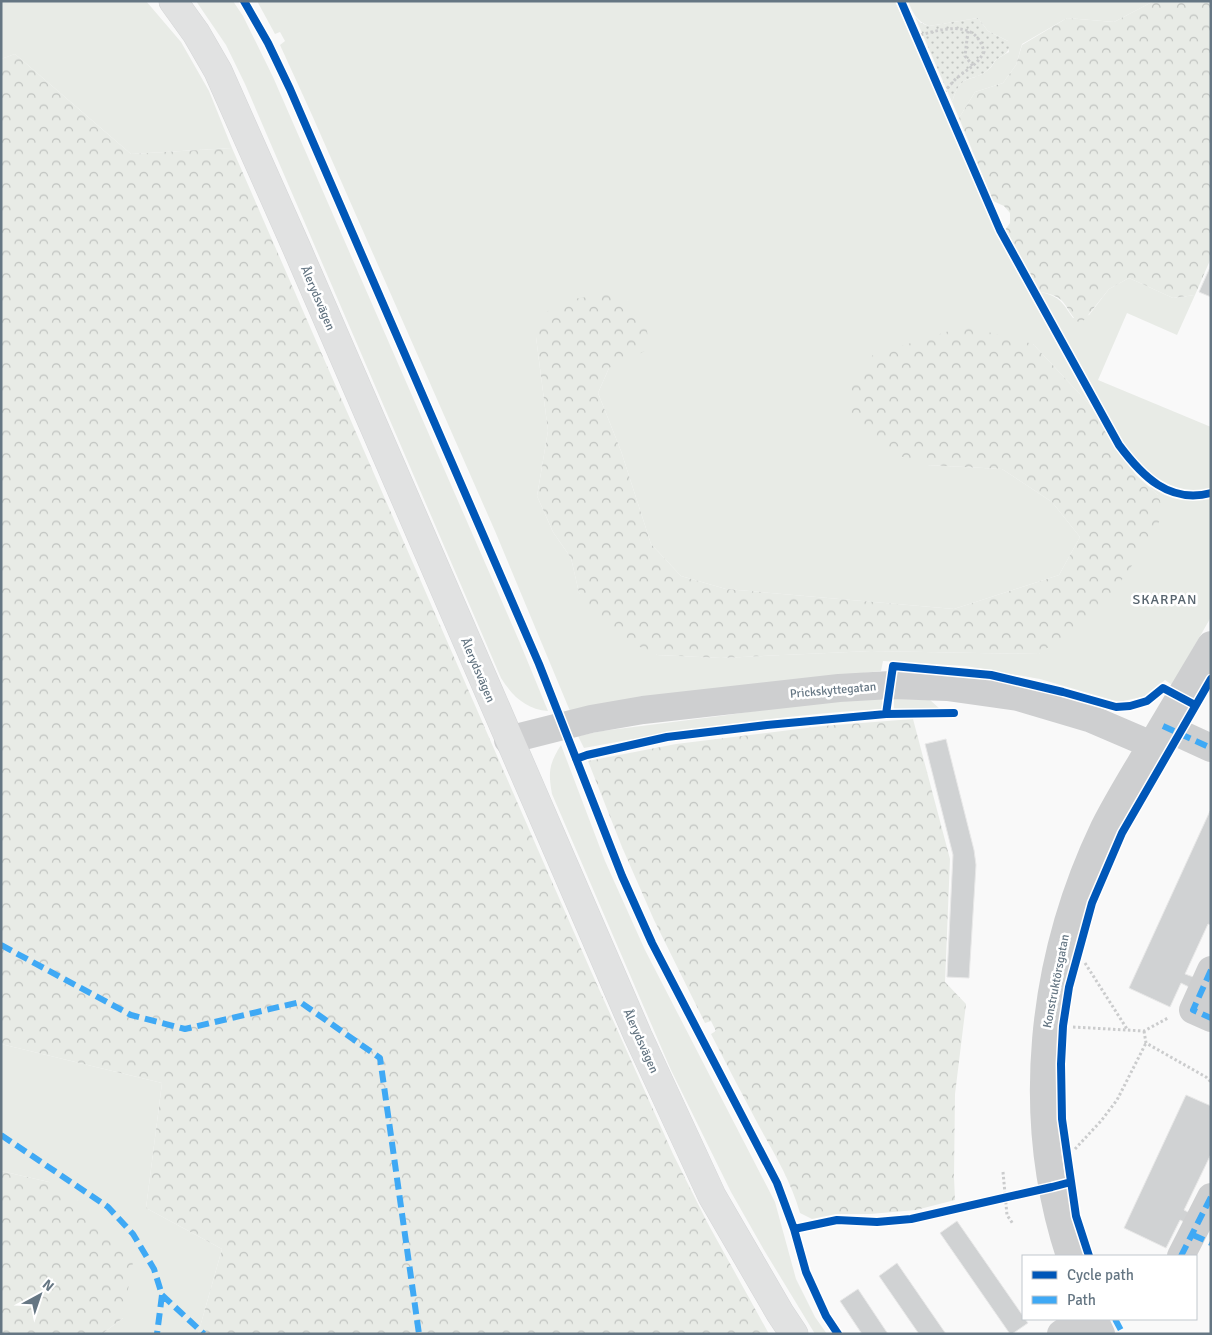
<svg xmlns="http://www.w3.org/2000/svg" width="1212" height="1335" font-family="Signika,sans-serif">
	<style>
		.grass { fill: #e8ebe6 }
		.forest { fill: url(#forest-crowns) }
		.park { fill: url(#park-dots) }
		.building { fill: #d0d2d3; stroke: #e8e8e8 }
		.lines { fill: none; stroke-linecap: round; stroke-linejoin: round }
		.major-casing { stroke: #d5d6d7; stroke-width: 29 }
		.path { stroke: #cbcccd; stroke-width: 3; stroke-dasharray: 2.5 2.5; stroke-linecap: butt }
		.minor { stroke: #cecfd0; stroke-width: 28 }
		.major { stroke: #e1e2e2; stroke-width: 28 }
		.quiet { stroke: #3fa9f5; stroke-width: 6; stroke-dasharray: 12 6; stroke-linecap: butt }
		.cycleway-casing { stroke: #fff; stroke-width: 11 }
		.cycleway { stroke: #0057b8; stroke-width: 8 }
		.labels { text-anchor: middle; stroke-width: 5; stroke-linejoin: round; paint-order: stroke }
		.street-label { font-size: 12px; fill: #657683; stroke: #fff }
		.neighbourhood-label { font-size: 14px; letter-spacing: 1px; fill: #57646e; stroke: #fff }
	</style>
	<defs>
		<pattern id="forest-crowns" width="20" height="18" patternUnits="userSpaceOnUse" patternTransform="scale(1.25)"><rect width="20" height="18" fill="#e8ebe6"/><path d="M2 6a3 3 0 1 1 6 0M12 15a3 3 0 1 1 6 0" fill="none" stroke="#c0c3c0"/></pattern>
		<pattern id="park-dots" width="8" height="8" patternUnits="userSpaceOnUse" patternTransform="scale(1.25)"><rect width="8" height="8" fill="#e8ebe6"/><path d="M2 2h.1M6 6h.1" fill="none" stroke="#c0c3c0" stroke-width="1.8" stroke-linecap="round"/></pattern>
	</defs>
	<rect width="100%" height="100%" fill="#f9f9f9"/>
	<!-- grass -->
	<path class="grass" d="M1 1H146L181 42 209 91 232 148 131 154 15 54 1 59Z
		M196 1H233L243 16 273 77 520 643 548 711C526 709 512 696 501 678L245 84 226 45Z
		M257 1H895L1006 252 1091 406 1033 344 927 465 1002 469 1052 502 1080 537 1059 575 954 609 726 589 681 576 651 544 621 451 598 393 609 368 536 337 548 431 537 496 553 532 571 558 579 593 657 655 721 658 871 651 1039 654 1158 495 1148 486C1169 495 1189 502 1211 496V617L1172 685 1165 680 1146 696 1119 702 1040 679 966 666 883 661 881 671 708 691 570 711 495 531 312 115 280 45 285 41 280 32 275 34Z
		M908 1H1154L1114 22 1067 18 1022 44 1016 65 1003 83 975 92 959 118 952 102C962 71 968 85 988 70 991 68 993 64 995 61 999 57 1004 55 1009 52L1008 41 988 31 978 18 929 26C916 21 913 13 908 1Z
		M1129 278 1173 298 1195 295 1177 335 1127 313 1098 380 1211 427V489C1169 497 1144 474 1121 442L1037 291C1060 297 1060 299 1073 318L1089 315 1109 289Z
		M882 698V709C782 715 683 729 584 748L578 736 602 731 728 715 786 706Z
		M894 699 930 700 940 709H894Z
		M561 745 605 861 645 950 775 1202 796 1279 815 1317 827 1334H815L764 1250 731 1192 671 1070 552 794C548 772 549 764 561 745Z
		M1 1044 162 1083 146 1208 222 1249 198 1334H102L123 1318 49 1182 1 1171Z"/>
	<!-- forest -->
	<path class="forest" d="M1154 1H1211V258L1195 295 1173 298 1129 278 1109 289 1081 324C1070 317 1069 307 1060 299 1053 294 1045 293 1037 291L1005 230 1010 223V213L1004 206 993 201 959 118 975 92 1003 83 1016 65 1022 45 1067 18 1114 22Z
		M15 54 131 154 232 148 590 969 673 1154 707 1222 769 1334H198L222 1249 146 1208 162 1083 1 1044V59Z
		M608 294 646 321 649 349 609 368 598 393 621 451 651 544 681 576 726 589 954 609 1059 575 1080 537 1052 502 1002 469 927 465 882 450 851 415 852 378 873 355 965 326 1033 344 1091 406 1117 449 1136 475 1158 495 1164 513 1145 547 1102 608 1039 654 871 651 721 658 657 655 602 629 579 593 571 558 553 532 537 496 548 431 536 337 552 302Z
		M913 719 950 859 945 982 966 1004 955 1094 954 1177 955 1200 916 1210 870 1214H836L812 1219 800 1213C791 1181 775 1155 759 1126 743 1096 727 1065 711 1034L716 1031 711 1021 705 1023 654 920 622 847 588 761 676 744 823 726Z
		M1 1171 49 1182 133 1262 123 1318 102 1334H1Z"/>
	<!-- park -->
	<path class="park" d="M915 17 921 23 929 26 978 18 988 31 1008 41 1010 46C1008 54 1002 55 996 60 993 62 992 67 989 69 970 85 962 70 952 102Z"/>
	<!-- building -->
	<path class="building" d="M1211 265V297L1199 292Z
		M946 739 974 850 976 865 969 978 947 977 953 855 925 744Z
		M1210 811 1211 925 1208 924 1185 974 1196 978 1191 988 1181 983 1170 1007 1129 988Z
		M1186 1095 1211 1106V1154L1184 1210 1195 1216 1191 1225 1180 1220 1166 1248 1124 1228Z
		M957 1221 1023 1316V1319H1025L1028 1323 1012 1334H1010L940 1233Z
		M897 1263 946 1334H919L879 1276Z
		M858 1289 888 1334H862L840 1301Z"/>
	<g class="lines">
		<defs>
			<path id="major" d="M173 1 196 33 218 71 298 251 638 1036 712 1196 780 1313 794 1334"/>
		</defs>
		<!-- major casing -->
		<use href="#major" class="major-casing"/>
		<!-- path -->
		<path class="path" d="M968 31 965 56 973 66
			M916 36C940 30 976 17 984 52 978 64 968 69 958 77 952 82 947 89 942 95
			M1085 963 1127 1029
			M1073 1027 1144 1031 1168 1018
			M1144 1031 1146 1043 1206 1077 1211 1082
			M1075 1149 1101 1121 1117 1100 1146 1043
			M1003 1172 1007 1215 1013 1224"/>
		<!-- minor -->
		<path class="minor" d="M1163 726 1211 748
			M508 740 591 719 643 710 839 688 891 685 947 687 1018 697 1089 718 1152 745
			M1211 970 1193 1010 1211 1018
			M1070 1256C1024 1116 1041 960 1104 828 1118 800 1135 773 1151 746 1171 712 1191 679 1211 645
			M1181 1256 1211 1197
			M1094 1319 1101 1334
			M1061 1334 1082 1319"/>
		<!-- major -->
		<use href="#major" class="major"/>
		<!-- quiet -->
		<path class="quiet" d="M1163 726 1211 748
			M1 945 131 1015 185 1029 300 1002 380 1058 419 1334
			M1211 970 1193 1010 1211 1018
			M1 1135 108 1207 133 1234 154 1269 162 1295 157 1334
			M1193 1235 1211 1243
			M1181 1256 1211 1197
			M162 1295 204 1334
			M1115 1319 1123 1334"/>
		<defs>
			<path id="cycleway" d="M244 1 268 43 290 89 539 664 622 876 652 943 777 1183 794 1229 806 1272 826 1316 838 1334
				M901 1 1000 230 1119 445C1142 476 1169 504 1211 493
				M886 714 954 713
				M576 759 587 755 667 737 767 725 886 714 893 666 991 675 1063 692 1116 707 1130 706 1147 701 1163 688 1195 705
				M794 1229 837 1220 877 1222 911 1219 1052 1187 1071 1182
				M1089 1256 1076 1216 1062 1119 1061 1064 1063 1026 1069 987 1092 903 1122 833 1211 679"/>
		</defs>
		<!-- cycleway casing -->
		<use href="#cycleway" class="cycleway-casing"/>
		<!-- cycleway -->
		<use href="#cycleway" class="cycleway"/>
	</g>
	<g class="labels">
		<!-- street labels -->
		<g class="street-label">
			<text transform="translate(318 298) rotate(67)" y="4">Ålerydsvägen</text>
			<text transform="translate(478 670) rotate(67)" y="4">Ålerydsvägen</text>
			<text transform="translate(833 690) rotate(-5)" y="4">Prickskyttegatan</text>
			<text transform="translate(1056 981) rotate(-79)" y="4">Konstruktörsgatan</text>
			<text transform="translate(641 1041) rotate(66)" y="4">Ålerydsvägen</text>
		</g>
		<!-- neighbourhood labels -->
		<g class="neighbourhood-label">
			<text x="1165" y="604">SKARPAN</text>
		</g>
	</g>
	<!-- border -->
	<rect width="1212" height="1335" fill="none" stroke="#657683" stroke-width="5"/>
	<!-- legend -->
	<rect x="1022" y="1255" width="175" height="65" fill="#ffffff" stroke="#c1c8cd"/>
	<rect x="1032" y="1271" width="25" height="8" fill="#0057b8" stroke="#c1c8cd"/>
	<text x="1067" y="1280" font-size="15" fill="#657683">Cycle path</text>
	<rect x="1032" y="1296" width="25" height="8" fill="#3fa9f5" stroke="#c1c8cd"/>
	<text x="1067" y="1305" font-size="15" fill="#657683">Path</text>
	<!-- north arrow -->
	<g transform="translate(40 1295) rotate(40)" stroke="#ffffff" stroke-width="4" paint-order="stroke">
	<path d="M0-4L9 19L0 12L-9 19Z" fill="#657683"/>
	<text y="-8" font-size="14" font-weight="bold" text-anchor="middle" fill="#657683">N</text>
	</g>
</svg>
